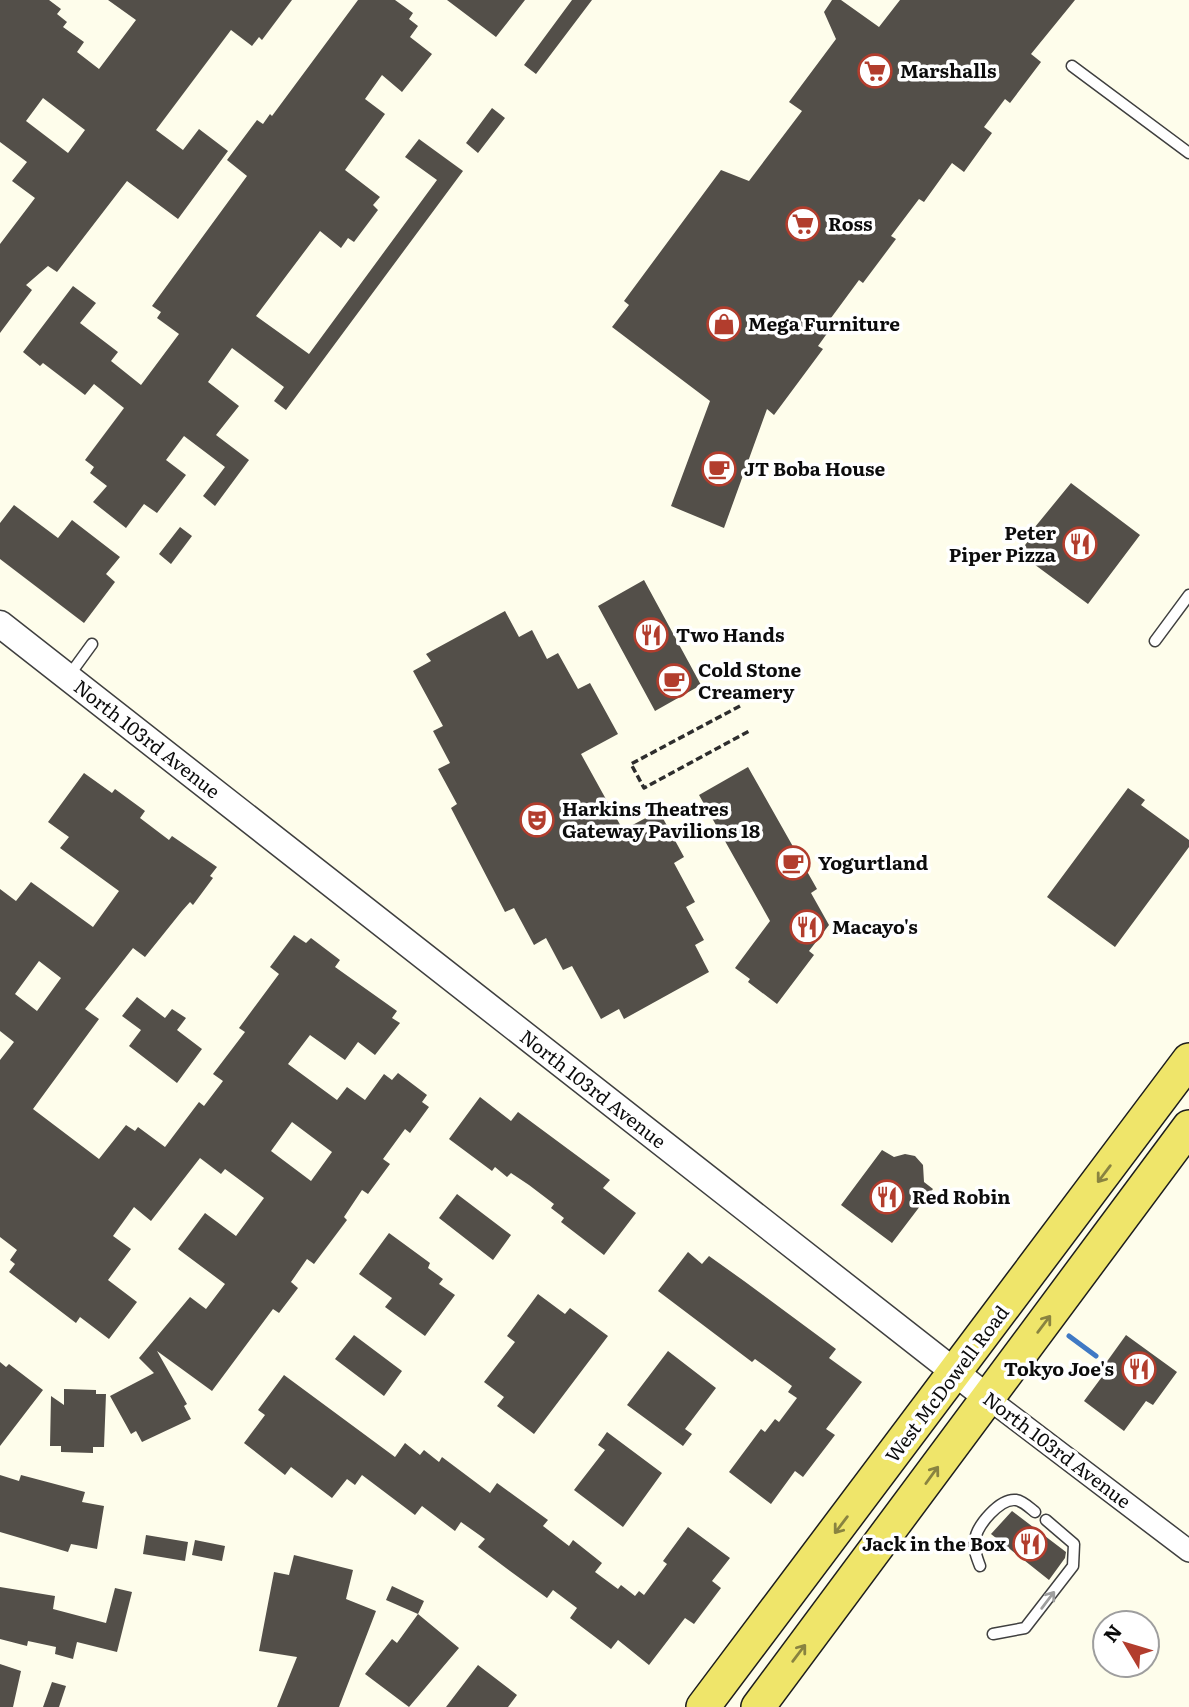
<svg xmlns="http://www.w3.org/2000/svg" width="1189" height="1707" font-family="Literata,serif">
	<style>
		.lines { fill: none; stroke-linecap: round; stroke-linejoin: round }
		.stream { stroke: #3f79c4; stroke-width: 5 }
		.building { fill: #534f49; fill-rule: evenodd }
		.service-casing { stroke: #3f3f3f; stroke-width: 13 }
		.minor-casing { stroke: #3f3f3f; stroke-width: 24 }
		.tertiary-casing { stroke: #3f3f3f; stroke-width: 29 }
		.primary-casing { stroke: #1d1d1d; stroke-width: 36 }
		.path { stroke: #2e2e2e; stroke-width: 3.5; stroke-dasharray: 7 3.5; stroke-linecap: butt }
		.service { stroke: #fff; stroke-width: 10 }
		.minor { stroke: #fff; stroke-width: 21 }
		.tertiary { stroke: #fff; stroke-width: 26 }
		.primary { stroke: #efe56a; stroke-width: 33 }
		.oneway { stroke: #898340 }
		.oneway2 { stroke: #9e9e9e }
		.labels { text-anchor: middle; stroke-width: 7; stroke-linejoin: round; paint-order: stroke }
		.poi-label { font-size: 19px; font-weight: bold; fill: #0c0c0c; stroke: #fff; text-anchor: start }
		.street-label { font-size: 19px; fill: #0c0c0c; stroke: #fff }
	</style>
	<rect width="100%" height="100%" fill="#fefdeb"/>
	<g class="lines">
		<!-- stream -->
		<path class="stream" d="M1069 1336 1096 1356"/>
	</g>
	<!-- building -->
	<path class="building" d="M0 0H49L61 9 57 14 67 22 63 27 84 42 77 52 99 69 136 20 108 0H292L262 40 259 37 252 46 231 30 156 130 183 150 199 129 228 151 178 219 127 181 57 272 48 266 26 285 32 290 0 333V244L35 198 12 181 27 162 0 142ZM43 98 85 130 68 153 26 121Z
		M358 0H395L413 13 409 19 418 26 410 37 432 54 402 92 382 75 365 99 385 114 345 170 380 197 373 205 378 210 354 242 348 238 341 248 320 231 256 316 309 354 437 180 405 157 419 139 463 171 286 410 274 401 284 387 232 348 208 382 239 406 216 435 249 460 215 506 203 496 225 467 184 436 166 460 186 475 157 513 144 504 126 528 93 502 107 486 90 473 94 467 85 460 124 408 94 384 85 395 43 363 40 366 23 352 73 286 96 303 80 323 118 352 111 361 141 385 179 334 157 318 161 312 152 306 247 176 227 160 257 120 263 124 270 114 272 116Z
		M447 0H525L496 37Z
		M572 0H592L536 74 524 65Z
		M832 0H841L879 27 900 0H1075L1031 54 1041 62 1010 103 1005 99 984 127 992 133 964 172 952 163 924 202 919 199 891 236 896 239 863 283 859 280 831 318 836 321 818 346 823 349 774 415 767 409 724 528 671 506 710 401 612 327 629 305 624 301 721 170 749 181 802 111 789 102 836 39 824 12Z
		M492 108 505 118 478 153 466 143Z
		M1071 483 1140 535 1088 604 1019 553 1038 528 1035 527Z
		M14 505 58 538 72 520 120 557 106 574 115 582 84 623 0 559V523Z
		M180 527 192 536 171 564 159 554Z
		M644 580 701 685 655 711 598 606Z
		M505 611 519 637 532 630 547 659 558 653 578 689 590 683 618 734 581 754 623 830 659 811 684 857 674 863 695 902 686 907 704 940 695 945 709 972 624 1019 619 1009 601 1019 572 966 563 970 546 938 534 945 514 908 505 912 451 808 457 804 438 769 450 763 433 731 443 726 413 671 431 661 426 654Z
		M748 767 817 889 811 893 829 925 809 951 814 955 777 1004 748 982 750 979 735 968 770 921 699 795Z
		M84 773 112 793 115 789 145 811 140 818 169 840 172 836 217 867 210 876 213 878 193 905 190 902 182 911 145 957 133 948 85 1009 99 1019 33 1109 99 1159 126 1125 135 1131 138 1127 165 1147 199 1102 204 1106 223 1081 213 1074 245 1032 239 1028 279 974 270 967 294 935 306 943 311 938 340 960 335 967 397 1011 392 1018 400 1023 375 1055 358 1042 345 1060 310 1035 288 1064 337 1100 347 1087 365 1100 384 1074 392 1080 398 1073 427 1095 422 1102 429 1107 410 1133 405 1129 383 1159 390 1164 368 1194 362 1190 344 1217 347 1220 314 1264 307 1259 291 1282 298 1288 279 1313 273 1309 212 1391 157 1351 187 1404 184 1406 191 1419 142 1442 136 1431 131 1434 110 1396 154 1373 139 1358 190 1297 206 1309 225 1284 178 1249 205 1213 236 1236 264 1198 225 1169 221 1174 200 1158 151 1221 134 1207 113 1236 131 1249 108 1280 137 1302 109 1339 80 1317 76 1323 9 1272 15 1264 10 1260 17 1250 0 1237V1060L14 1042 0 1031V889L16 901 31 882 93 927 119 891 60 848 69 837 48 822ZM39 961 61 978 37 1011 15 994ZM292 1122 332 1152 311 1181 271 1151Z
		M1128 788 1145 800 1141 805 1189 840V847L1115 947 1047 897Z
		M137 997 165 1018 172 1009 186 1018 177 1030 202 1049 177 1083 129 1046 141 1030 122 1016Z
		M480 1097 511 1121 518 1112 568 1149 610 1180 603 1188 636 1213 604 1255 561 1222 564 1218 551 1208 554 1204 529 1185 511 1173 507 1177 495 1167 492 1171 449 1139Z
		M882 1150 894 1157 905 1154 915 1156 923 1165 924 1182 933 1189 892 1243 841 1205Z
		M457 1194 511 1235 493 1260 439 1218Z
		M389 1233 430 1263 428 1268 443 1279 439 1284 455 1295 425 1336 385 1307 392 1298 359 1274Z
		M688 1252 702 1264 709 1256 744 1281 836 1349 829 1358 862 1382 826 1429 835 1435 803 1477 795 1471 771 1504 729 1472 761 1429 765 1432 775 1419 779 1422 797 1398 788 1392 792 1386 755 1359 752 1362 658 1291Z
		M538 1294 565 1314 570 1308 608 1336 534 1434 497 1406 504 1397 484 1382 515 1342 507 1336Z
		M354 1335 402 1371 384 1396 335 1359Z
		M1126 1335 1177 1372 1153 1405 1146 1401 1124 1431 1084 1401 1107 1370 1103 1367Z
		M668 1351 716 1388 685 1429 692 1434 683 1446 627 1405Z
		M0 1362 6 1367 9 1364 43 1390 0 1446Z
		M284 1375 395 1457 405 1443 420 1455 424 1450 439 1462 442 1457 490 1493 497 1483 548 1520 543 1526 569 1546 573 1540 602 1563 595 1572 618 1589 621 1585 635 1596 639 1591 644 1595 667 1564 663 1561 688 1527 730 1558 712 1581 721 1588 694 1624 685 1618 649 1665 618 1640 611 1649 570 1618 577 1608 553 1590 547 1598 510 1571 478 1547 485 1539 461 1522 455 1531 422 1506 415 1515 362 1475 355 1485 347 1479 332 1498 291 1467 285 1475 244 1443 265 1415 258 1410Z
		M64 1389 96 1390V1394H106L104 1447H93V1453L61 1452V1446H50L51 1396 64 1405Z
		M607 1432 662 1473 623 1527 574 1490 605 1450 598 1445Z
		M0 1475 19 1481 21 1475 85 1492 82 1502 104 1506 97 1549 71 1544 68 1552 0 1532Z
		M1012 1511 1066 1552 1065 1558 1049 1580 991 1534Z
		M146 1535 188 1542 185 1561 143 1554Z
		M195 1540 225 1546 222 1561 192 1555Z
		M294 1555 353 1570 346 1599 376 1611 339 1707H277L297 1657 259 1651 274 1572 289 1575Z
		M392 1586 424 1601 418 1614 386 1600Z
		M0 1587 55 1596 53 1609 106 1623 115 1588 132 1592 117 1652 77 1642 73 1659 55 1654 56 1647 28 1641 27 1646 0 1639Z
		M418 1614 459 1648 409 1707 365 1674 392 1639 397 1643Z
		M0 1664 21 1671 13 1707H0Z
		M478 1665 517 1695 508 1707H446Z
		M52 1682 66 1686 59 1707H43Z"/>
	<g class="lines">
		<defs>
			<path id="service" d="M1072 66 1189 153
				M1155 641 1189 595
				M68 677 92 644
				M980 1566C977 1558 973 1549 975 1540 977 1525 1000 1498 1016 1500 1023 1501 1030 1508 1035 1512
				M993 1634 1025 1628 1073 1566 1074 1544 1046 1520"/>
			<path id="minor" d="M989 1399 1189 1551"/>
			<path id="tertiary" d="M0 624 989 1399"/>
			<path id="primary" d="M703 1707 1189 1060
				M758 1707 1189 1127"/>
		</defs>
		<!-- service casing -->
		<use href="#service" class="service-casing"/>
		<!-- minor casing -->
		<use href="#minor" class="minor-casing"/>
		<!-- tertiary casing -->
		<use href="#tertiary" class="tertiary-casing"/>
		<!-- primary casing -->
		<use href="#primary" class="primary-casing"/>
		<!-- path -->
		<path class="path" d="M740 706 631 764 644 788 751 730"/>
		<!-- service -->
		<use href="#service" class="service"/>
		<!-- minor -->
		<use href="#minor" class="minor"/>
		<!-- tertiary -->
		<use href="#tertiary" class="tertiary"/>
		<!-- primary -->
		<use href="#primary" class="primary"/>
	</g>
	<!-- one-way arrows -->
	<defs><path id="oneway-shaft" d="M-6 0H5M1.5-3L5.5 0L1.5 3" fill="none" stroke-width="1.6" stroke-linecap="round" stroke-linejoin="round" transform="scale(1.75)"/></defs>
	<g class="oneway">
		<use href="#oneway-shaft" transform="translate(1104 1174) rotate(127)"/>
		<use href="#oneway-shaft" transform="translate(1044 1324) rotate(-53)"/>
		<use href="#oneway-shaft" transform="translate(932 1475) rotate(-54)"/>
		<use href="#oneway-shaft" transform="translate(841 1525) rotate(127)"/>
		<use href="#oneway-shaft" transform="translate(799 1653) rotate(-53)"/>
	</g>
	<use class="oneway2" href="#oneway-shaft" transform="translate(1048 1600) rotate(-53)"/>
	<!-- icons -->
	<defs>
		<symbol id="supermarket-ring" viewBox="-11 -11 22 22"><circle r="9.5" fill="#fff" stroke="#b23d2d" stroke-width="1.5"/><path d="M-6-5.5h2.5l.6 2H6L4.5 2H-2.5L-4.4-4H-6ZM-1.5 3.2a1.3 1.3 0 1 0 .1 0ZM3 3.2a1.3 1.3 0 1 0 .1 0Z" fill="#b23d2d"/></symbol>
		<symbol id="shop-ring" viewBox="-11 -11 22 22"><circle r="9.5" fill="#fff" stroke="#b23d2d" stroke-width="1.5"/><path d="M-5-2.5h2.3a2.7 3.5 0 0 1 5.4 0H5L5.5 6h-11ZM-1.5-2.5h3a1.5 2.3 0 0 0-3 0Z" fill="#b23d2d"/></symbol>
		<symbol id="cafe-ring" viewBox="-11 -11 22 22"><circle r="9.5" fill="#fff" stroke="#b23d2d" stroke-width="1.5"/><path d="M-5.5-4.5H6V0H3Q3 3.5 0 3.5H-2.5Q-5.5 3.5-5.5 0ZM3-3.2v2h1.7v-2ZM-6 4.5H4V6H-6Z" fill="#b23d2d"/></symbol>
		<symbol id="restaurant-ring" viewBox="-11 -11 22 22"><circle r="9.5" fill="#fff" stroke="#b23d2d" stroke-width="1.5"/><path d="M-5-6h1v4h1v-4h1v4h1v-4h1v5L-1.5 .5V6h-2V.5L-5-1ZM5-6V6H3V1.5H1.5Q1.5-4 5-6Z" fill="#b23d2d"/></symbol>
		<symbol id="theatre-ring" viewBox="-11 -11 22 22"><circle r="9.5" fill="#fff" stroke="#b23d2d" stroke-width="1.5"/><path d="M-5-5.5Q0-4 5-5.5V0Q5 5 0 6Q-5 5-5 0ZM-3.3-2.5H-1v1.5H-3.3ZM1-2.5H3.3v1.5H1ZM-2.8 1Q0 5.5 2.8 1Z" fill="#b23d2d"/></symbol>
	</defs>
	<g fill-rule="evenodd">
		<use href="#supermarket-ring" x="856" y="52" width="38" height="38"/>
		<use href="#supermarket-ring" x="784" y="205" width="38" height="38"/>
		<use href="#shop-ring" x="705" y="305" width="38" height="38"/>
		<use href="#cafe-ring" x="700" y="450" width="38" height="38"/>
		<use href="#restaurant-ring" x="1061" y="525" width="38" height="38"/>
		<use href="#restaurant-ring" x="632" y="616" width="38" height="38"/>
		<use href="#cafe-ring" x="655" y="662" width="38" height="38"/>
		<use href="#theatre-ring" x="518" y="801" width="38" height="38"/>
		<use href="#cafe-ring" x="774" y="844" width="38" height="38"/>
		<use href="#restaurant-ring" x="788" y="908" width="38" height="38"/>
		<use href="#restaurant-ring" x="868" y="1178" width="38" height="38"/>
		<use href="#restaurant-ring" x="1120" y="1350" width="38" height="38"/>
		<use href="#restaurant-ring" x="1011" y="1525" width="38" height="38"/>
	</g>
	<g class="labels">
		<!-- poi labels -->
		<g class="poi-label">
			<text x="900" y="78">Marshalls</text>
			<text x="828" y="231">Ross</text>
			<text x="748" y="331">Mega Furniture</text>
			<text x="744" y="476">JT Boba House</text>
			<text x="1056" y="540" text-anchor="end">Peter<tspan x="1056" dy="22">Piper Pizza</tspan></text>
			<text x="676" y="642">Two Hands</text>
			<text x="698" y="677">Cold Stone<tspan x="698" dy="22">Creamery</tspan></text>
			<text x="562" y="816">Harkins Theatres<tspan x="562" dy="22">Gateway Pavilions 18</tspan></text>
			<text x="818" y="870">Yogurtland</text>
			<text x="832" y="934">Macayo's</text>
			<text x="912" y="1204">Red Robin</text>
			<text x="1114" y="1376" text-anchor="end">Tokyo Joe's</text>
			<text x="1006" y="1551" text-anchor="end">Jack in the Box</text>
		</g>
		<!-- street labels -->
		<g class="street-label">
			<text transform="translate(147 739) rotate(38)" y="7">North 103rd Avenue</text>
			<text transform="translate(593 1089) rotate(38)" y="7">North 103rd Avenue</text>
			<text transform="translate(947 1384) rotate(-53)" y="7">West McDowell Road</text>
			<text transform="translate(1057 1450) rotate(37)" y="7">North 103rd Avenue</text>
		</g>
	</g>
	<!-- north arrow -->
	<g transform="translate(1126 1644) rotate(308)"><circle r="33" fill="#ffffff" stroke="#9e9e9e" stroke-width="2"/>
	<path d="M0-5L12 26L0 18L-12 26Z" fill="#b23d2d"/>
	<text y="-10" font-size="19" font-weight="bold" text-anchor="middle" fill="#0c0c0c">N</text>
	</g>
</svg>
